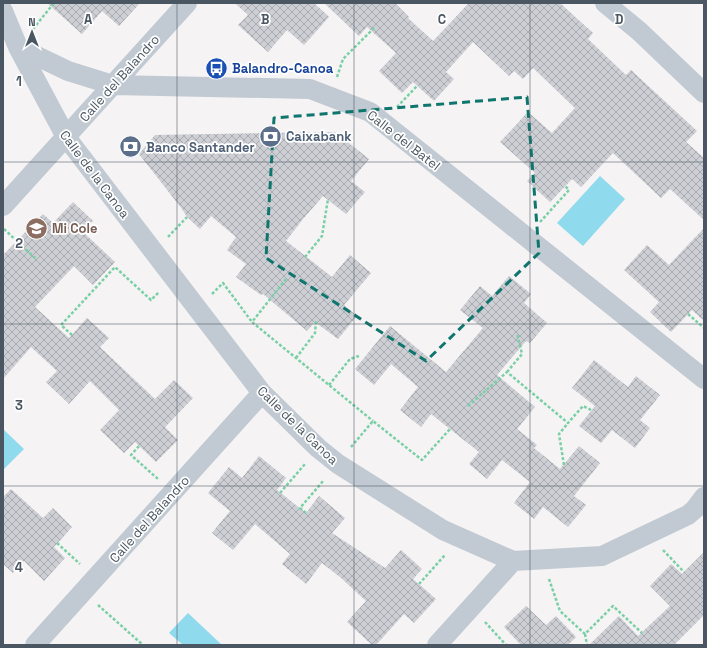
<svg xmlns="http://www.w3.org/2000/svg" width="707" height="648" font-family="'Space Grotesk',sans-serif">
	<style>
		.water { fill: #90daee }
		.building { fill: url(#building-cross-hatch) }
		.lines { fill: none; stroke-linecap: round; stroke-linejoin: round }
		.path { stroke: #7ad0a6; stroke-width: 2.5; stroke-dasharray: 3 2; stroke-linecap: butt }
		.street { stroke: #c1cad2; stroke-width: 20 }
		.marked { fill: none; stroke: #0f766e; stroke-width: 3; stroke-dasharray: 8 5; stroke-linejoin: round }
		.grid { fill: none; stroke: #4a5661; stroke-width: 1; stroke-opacity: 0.55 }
		.labels { text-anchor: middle; stroke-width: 3.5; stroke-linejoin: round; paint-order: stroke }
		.transit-label { font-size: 13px; font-weight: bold; fill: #164399; stroke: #fff; text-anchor: start }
		.street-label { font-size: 13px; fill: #4a5661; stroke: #fff }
		.service-label { font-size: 13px; font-weight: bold; fill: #4e5e75; stroke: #fff; text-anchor: start }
		.education-label { font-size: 13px; font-weight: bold; fill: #785e54; stroke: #fff; text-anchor: start }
		.grid-label { font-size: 13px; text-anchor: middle; font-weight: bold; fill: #4a5661; stroke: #fff; stroke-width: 3.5; stroke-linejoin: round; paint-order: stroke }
	</style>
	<defs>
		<pattern id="building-cross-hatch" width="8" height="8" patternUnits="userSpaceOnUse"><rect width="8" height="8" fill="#cdcfd5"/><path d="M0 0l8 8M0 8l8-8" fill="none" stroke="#a8abb0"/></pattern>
	</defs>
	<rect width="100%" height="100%" fill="#f5f3f3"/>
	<!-- water -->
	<path class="water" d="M600 176 625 199 583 246 557 223Z
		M3 429 24 449 4 469 3 468Z
		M188 613 222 645H183L169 633Z"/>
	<!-- building -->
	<path class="building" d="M47 3H140L119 26 102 11 82 34Z
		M235 3H314L329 17 304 45 287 30 268 52 238 25 248 15Z
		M324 3H395L409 17 408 18 433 41 469 3H560L593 33 588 39 626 75 631 70 697 131 686 142 704 158V220L670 189 661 198 613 153 581 187 572 179 550 202 527 181 535 173 500 142 528 112 552 133 575 108 533 68 523 79 514 71 509 76 473 42 446 72 454 79 434 101 413 82 402 93 379 71 396 53 367 27 359 36Z
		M335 132 369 159 351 181 365 192 346 214 323 196 303 219 286 241 332 277 350 255 371 273 344 305 357 316 338 339 315 322 307 331 263 294 261 295 236 277 246 264 227 250 236 237 211 216 200 229 187 217 182 209 139 154 155 135Z
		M73 202 93 221 82 231 115 262 93 285 74 266 35 307 69 338 87 318 109 338 100 347 155 399 174 380 193 398 165 427 178 440 156 462 135 442 124 453 100 430 119 410 90 381 69 404 46 382 57 371 31 347 3 379V255L43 214 53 223Z
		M704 228V321L692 310 671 332 650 312 659 302 624 270 647 245 669 265Z
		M509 276 531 294 524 303 547 323 530 343 526 341 497 375 535 407 517 429 537 445 534 448 560 469 579 446 600 463 574 496 586 505 568 527 543 507 534 519 514 503 530 482 502 460 487 479 469 464 479 452 431 414 421 427 400 410 418 387 391 364 374 385 355 369 390 326 446 372 483 328 460 310 480 286 492 296Z
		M594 360 628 387 636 376 660 395 640 420 650 428 635 448 612 430 601 443 579 426 595 406 572 388Z
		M259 456 286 478 277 490 306 513 319 496 345 518 332 533 385 568 401 550 422 569 413 579 436 599 414 623 404 614 376 645H372L347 622 366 601 341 578 322 563 306 584 282 564 290 554 255 524 233 550 212 533 230 511 208 493 229 467 242 478Z
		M11 489 43 518 53 508 72 527 54 547 65 558 44 581 24 561 13 573 3 564V497Z
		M704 552V615L674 645H589L619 616 638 636 670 606 650 586 671 564 682 574Z
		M526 606 546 625 556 616 576 637 568 645H521L504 627Z"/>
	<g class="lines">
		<!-- path -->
		<path class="path" d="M33 29 54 3
			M337 77 343 59 374 28
			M397 107 417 86
			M540 222 569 190 565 186
			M4 229 36 259
			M168 237 187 217
			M305 257 322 236 328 199
			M286 279 252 322 373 421
			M212 294 223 283 252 322
			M688 314 704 328
			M72 335 61 325 115 267 151 300 159 292
			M296 358 315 333 316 321
			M507 372 522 354 517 333
			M329 385 350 359 359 356
			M468 406 507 372 568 423 583 406 591 410
			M139 446 131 455 158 479
			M351 447 373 421 422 460 450 429
			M564 465 559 434 568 423
			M280 493 305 464
			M306 513 300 508 324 480
			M57 543 80 564
			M663 550 684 572
			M549 579 560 611 585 634 613 606 642 633
			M419 584 445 555
			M98 605 143 645
			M485 622 506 645
			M585 634 587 645"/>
		<!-- street -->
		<path class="street" d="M605 3 639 31 704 93
			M3 11 18 47 66 137 262 393 318 448 338 464 443 530 513 561 602 556 688 515 695 509 704 497
			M18 47 68 71 113 85 310 89 370 112 704 379
			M3 206 187 3
			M35 645 262 393
			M437 645 513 561"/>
	</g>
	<!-- marked area -->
	<path class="marked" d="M527 97 539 253 426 361 266 258 274 118Z"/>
	<!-- grid -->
	<path class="grid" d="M177 3V645M354 3V645M530 3V645M3 162H704M3 324H704M3 486H704"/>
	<!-- icons -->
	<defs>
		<symbol id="bus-disc" viewBox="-11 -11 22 22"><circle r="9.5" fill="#1a4fb4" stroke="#fff"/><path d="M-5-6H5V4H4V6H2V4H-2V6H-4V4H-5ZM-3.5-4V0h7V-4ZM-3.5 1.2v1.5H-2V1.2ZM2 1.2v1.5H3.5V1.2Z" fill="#fff"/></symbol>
		<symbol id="bank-disc" viewBox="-11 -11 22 22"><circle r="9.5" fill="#5c6f8a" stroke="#fff"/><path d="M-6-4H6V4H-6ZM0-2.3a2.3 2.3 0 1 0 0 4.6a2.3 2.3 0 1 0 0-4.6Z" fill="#fff"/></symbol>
		<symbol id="school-disc" viewBox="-11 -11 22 22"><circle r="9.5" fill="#8d6e63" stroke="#fff"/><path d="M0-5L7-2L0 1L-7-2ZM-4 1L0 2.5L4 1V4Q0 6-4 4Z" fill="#fff"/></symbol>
	</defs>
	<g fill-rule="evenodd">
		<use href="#bus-disc" x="204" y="56" width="25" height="25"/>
		<use href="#bank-disc" x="258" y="124" width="25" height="25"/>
		<use href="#bank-disc" x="118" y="134" width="25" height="25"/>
		<use href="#school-disc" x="24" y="216" width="25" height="25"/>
	</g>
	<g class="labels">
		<!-- transit labels -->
		<g class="transit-label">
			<text x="232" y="73">Balandro-Canoa</text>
		</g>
		<!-- street labels -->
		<g class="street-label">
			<text transform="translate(119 78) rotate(-48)" y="5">Calle del Balandro</text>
			<text transform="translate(404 140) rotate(38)" y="5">Calle del Batel</text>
			<text transform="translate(95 174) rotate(53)" y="5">Calle de la Canoa</text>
			<text transform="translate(298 425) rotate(44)" y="5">Calle de la Canoa</text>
			<text transform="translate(149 519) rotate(-48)" y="5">Calle del Balandro</text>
		</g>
		<!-- service labels -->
		<g class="service-label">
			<text x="286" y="141">Caixabank</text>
			<text x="146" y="152">Banco Santander</text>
		</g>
		<!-- education labels -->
		<g class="education-label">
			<text x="52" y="233">Mi Cole</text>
		</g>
	</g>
	<g class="grid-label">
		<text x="88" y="24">A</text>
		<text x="265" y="24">B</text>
		<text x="442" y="24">C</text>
		<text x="619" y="24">D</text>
		<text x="19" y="86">1</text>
		<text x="19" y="248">2</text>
		<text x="19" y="410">3</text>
		<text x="19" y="572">4</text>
	</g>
	<!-- border -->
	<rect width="707" height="648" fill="none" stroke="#4a5661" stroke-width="8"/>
	<!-- north arrow -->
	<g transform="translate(32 32)" stroke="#ffffff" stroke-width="3" paint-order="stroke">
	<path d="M0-3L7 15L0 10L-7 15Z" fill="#4a5661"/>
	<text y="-6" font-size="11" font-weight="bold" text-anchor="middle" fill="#4a5661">N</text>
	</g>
</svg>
